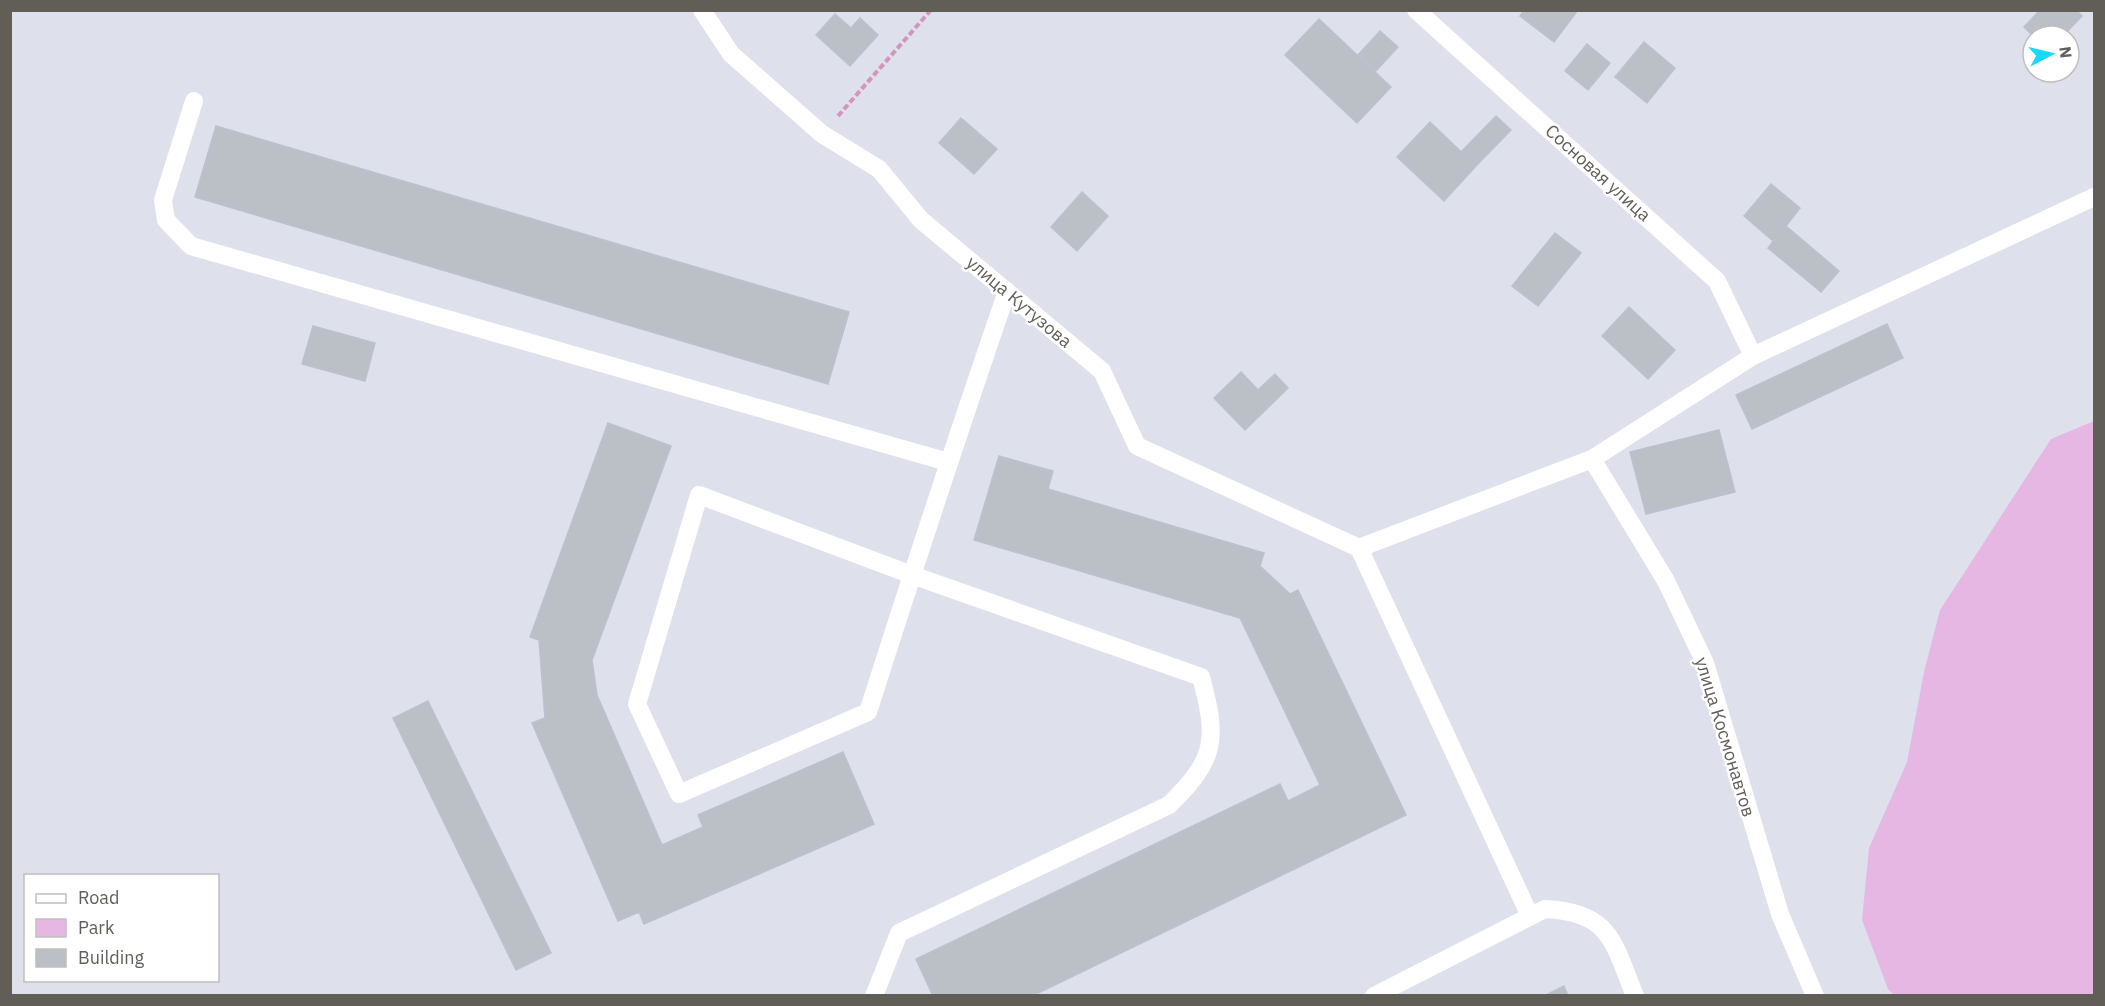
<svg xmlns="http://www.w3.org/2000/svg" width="2105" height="1006" font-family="'IBM Plex Sans',sans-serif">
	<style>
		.green { fill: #e7b7e4 }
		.building { fill: #bbbfc6; stroke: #bcc1d1; stroke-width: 1.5 }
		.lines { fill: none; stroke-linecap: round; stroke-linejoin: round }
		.path { stroke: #d395be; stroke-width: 4; stroke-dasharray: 6 3; stroke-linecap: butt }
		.minor { stroke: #fff; stroke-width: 18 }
		.labels { text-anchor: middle; stroke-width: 5; stroke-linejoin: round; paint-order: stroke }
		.street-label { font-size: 18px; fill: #615d57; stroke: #fff }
	</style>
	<rect width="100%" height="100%" fill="#dee0ec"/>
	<!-- green -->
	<path class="green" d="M2094 421V995H1894L1888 989 1862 920 1869 848 1907 762 1924 672 1940 610 2051 439Z"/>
	<!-- building -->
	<path class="building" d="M1524 10H1578L1554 42 1520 16Z
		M2040 10H2076L2082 16 2063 36H2033L2024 27Z
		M835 14 851 28 860 18 878 35 850 66 816 35Z
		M1319 19 1391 87 1357 123 1285 55Z
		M1380 31 1398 47 1375 72 1358 55Z
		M1644 42 1675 68 1647 103 1615 77Z
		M1587 44 1610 63 1588 90 1565 71Z
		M1496 116 1511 130 1476 166 1461 152Z
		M961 118 997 149 974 174 939 143Z
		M1430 122 1476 166 1444 201 1397 157Z
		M216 126 849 312 828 384 195 197Z
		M1771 184 1800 208 1786 226 1839 271 1821 292 1768 248 1773 241 1744 216Z
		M1082 192 1108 216 1077 251 1051 227Z
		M1555 233 1581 253 1538 306 1512 286Z
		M1629 307 1675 350 1648 379 1602 336Z
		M1887 324 1903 358 1752 429 1736 395Z
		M313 326 375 343 365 381 302 364Z
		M1241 372 1258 390 1275 374 1288 388 1245 430 1214 398Z
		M608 423 671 446 592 660 597 695 662 845 703 827 698 815 843 752 874 824 644 924 639 912 618 921 532 723 545 718 539 640 530 637Z
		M1719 430 1735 492 1646 514 1630 452Z
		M999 456 1053 471 1048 489 1264 553 1260 566 1290 594 1298 590 1406 815 1032 996H933L916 959 1280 784 1288 801 1320 785 1240 618 974 540Z
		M428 701 551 953 516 970 393 718Z
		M1564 986 1568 996H1544Z"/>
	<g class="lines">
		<!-- path -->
		<path class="path" d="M838 116 931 10"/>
		<!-- minor -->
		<path class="minor" d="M702 10 731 54 822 134 879 169 921 220 1102 371 1137 446 1359 548
			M1416 10 1717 281 1753 356
			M194 101 163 200 166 220 191 246 948 462
			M1592 459 1666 581 1705 663 1780 914 1815 996
			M1359 548 1592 459 1753 356 2094 197
			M1359 548 1530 916
			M874 996 899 933 1169 805C1216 759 1218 740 1201 677L912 575 699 495 637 704 679 794 868 712C913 571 959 431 1007 291
			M1374 996 1545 909C1611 912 1613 942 1635 996"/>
	</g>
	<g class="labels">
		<!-- street labels -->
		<g class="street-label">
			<text transform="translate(1598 173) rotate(42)" y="6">Сосновая улица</text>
			<text transform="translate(1019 302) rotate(40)" y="6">улица Кутузова</text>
			<text transform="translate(1725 737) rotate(73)" y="6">улица Космонавтов</text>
		</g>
	</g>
	<!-- border -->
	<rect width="2105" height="1006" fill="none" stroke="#615d57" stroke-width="24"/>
	<!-- legend -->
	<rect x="24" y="874" width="195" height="108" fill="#ffffff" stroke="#c0bebc" stroke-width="1.5"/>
	<rect x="36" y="894" width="30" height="9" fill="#ffffff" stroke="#c0bebc" stroke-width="1.5"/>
	<text x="78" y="904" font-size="18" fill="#615d57">Road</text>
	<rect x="36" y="919" width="30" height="18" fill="#e7b7e4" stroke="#c0bebc" stroke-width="1.5"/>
	<text x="78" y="934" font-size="18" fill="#615d57">Park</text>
	<rect x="36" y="949" width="30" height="18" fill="#bbbfc6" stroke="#c0bebc" stroke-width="1.5"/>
	<text x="78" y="964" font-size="18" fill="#615d57">Building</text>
	<!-- north arrow -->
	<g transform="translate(2051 54) rotate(83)"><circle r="28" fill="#ffffff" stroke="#c0bebc" stroke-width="1.5"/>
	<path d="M0-4.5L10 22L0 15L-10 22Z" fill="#19d9f8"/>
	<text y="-9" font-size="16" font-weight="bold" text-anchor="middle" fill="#615d57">N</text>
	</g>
</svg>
